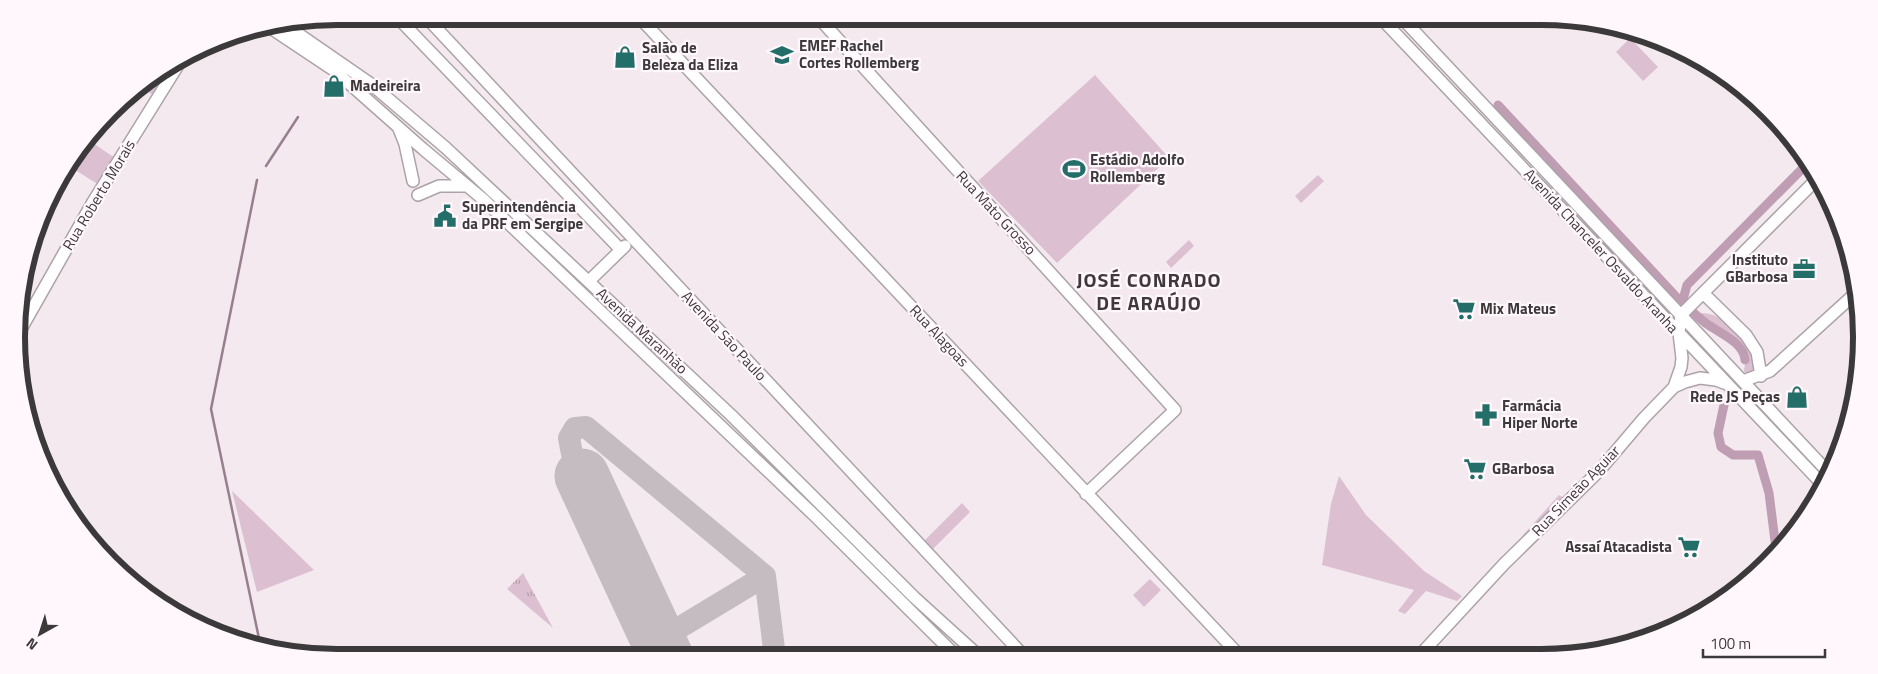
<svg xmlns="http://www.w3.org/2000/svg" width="1878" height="674" font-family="'Titillium Web',sans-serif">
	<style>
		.grass { fill: #dcc0d1 }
		.park { fill: url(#park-tufts) }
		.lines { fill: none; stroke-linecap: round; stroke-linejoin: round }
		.stream { stroke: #987f8f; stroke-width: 2.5 }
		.canal { stroke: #bf9db3; stroke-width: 9 }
		.taxiway { stroke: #c4bcc0; stroke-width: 22 }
		.runway { stroke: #c4bcc0; stroke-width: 55 }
		.secondary-casing { stroke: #aca3a9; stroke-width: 14 }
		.secondary { stroke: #fff; stroke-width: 11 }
		.labels { text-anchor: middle; stroke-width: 4.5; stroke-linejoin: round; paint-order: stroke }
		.poi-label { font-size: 15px; font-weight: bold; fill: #3c393b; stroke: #fff7fc; text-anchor: start }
		.street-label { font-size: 15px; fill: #3c393b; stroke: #fff7fc }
		.district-label { font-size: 20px; font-weight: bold; letter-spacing: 1px; fill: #3f383d; stroke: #fff7fc }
		.rim { fill: none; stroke: #3c393b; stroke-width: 6 }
	</style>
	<defs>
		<pattern id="park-tufts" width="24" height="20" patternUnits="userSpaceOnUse" patternTransform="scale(1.25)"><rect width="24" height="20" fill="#dcc0d1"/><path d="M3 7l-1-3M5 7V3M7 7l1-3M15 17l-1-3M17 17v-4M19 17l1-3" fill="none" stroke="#b49dab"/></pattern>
	</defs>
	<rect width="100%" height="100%" fill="#f3e9ef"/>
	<!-- grass -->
	<path class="grass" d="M1630 38 1658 67 1643 81 1616 52Z
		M169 69 153 95 140 87Z
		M1095 75 1169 158 1057 263 978 181Z
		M90 141 115 158 99 185 72 168Z
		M1318 175 1324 181 1301 203 1295 196Z
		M1189 240 1194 246 1171 268 1166 262Z
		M1702 313C1728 313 1749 348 1761 368L1749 378 1744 371C1744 365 1748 359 1746 352 1742 339 1714 325 1702 318L1699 315Z
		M1339 476 1366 515 1424 571 1462 596 1457 601 1426 591 1405 614 1398 611 1414 590 1322 565 1331 504Z
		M232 491 314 570 257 592Z
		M1559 495 1566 499 1520 545 1523 535Z
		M962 503 970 512 932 550 924 541Z
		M1150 579 1161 590 1144 607 1133 595Z"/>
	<!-- park -->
	<path class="park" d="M523 573 553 628 507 589Z"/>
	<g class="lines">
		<!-- stream -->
		<path class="stream" d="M266 166 298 117
			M257 180 211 409 261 648"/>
		<!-- canal -->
		<path class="canal" d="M1498 105 1682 303C1689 309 1696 315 1703 321 1716 332 1744 341 1745 360
			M1682 303 1687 285 1807 164
			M1724 405 1718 433 1721 447 1733 455H1758L1769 493 1776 549"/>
		<!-- taxiway -->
		<path class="taxiway" d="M582 476 572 454 569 438 575 428 586 427 765 576 775 657
			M659 640 765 576"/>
		<!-- runway -->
		<path class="runway" d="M582 476 666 657"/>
		<defs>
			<path id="secondary" d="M396 16 621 250
				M425 16 1024 656
				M638 16 1240 656
				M817 16 1175 410 1086 494
				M1379 16 1824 486
				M1400 16 1829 473
				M287 26 371 84 446 148 731 415 915 598 979 656
				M272 29 335 71 423 149 484 200 815 516 956 656
				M399 129 405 144 413 181
				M418 195 439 186H467
				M589 281 625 246
				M1703 293 1746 335 1757 352 1761 376
				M21 329 93 202 180 62
				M1743 381 1770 371 1858 291
				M1674 387 1681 367 1682 358 1679 333 1681 315 1819 177
				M1420 655 1504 564 1599 471 1644 418 1674 387 1685 382 1700 378 1716 380 1727 384"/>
		</defs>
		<!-- secondary casing -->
		<use href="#secondary" class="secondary-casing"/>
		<!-- secondary -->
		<use href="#secondary" class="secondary"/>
	</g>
	<!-- icons -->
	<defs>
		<symbol id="school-bare" viewBox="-9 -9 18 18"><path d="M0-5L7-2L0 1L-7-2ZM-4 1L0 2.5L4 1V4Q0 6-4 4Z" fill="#246e69" stroke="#fff7fc" stroke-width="2.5" paint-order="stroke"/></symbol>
		<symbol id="shop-bare" viewBox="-9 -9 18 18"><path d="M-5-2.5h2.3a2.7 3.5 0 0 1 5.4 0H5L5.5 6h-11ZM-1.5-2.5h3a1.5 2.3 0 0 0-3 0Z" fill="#246e69" stroke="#fff7fc" stroke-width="2.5" paint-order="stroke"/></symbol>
		<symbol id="stadium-bare" viewBox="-9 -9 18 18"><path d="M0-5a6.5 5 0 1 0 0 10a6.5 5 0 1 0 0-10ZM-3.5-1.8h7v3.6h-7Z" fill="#246e69" stroke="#fff7fc" stroke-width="2.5" paint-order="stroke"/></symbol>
		<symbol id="civic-bare" viewBox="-9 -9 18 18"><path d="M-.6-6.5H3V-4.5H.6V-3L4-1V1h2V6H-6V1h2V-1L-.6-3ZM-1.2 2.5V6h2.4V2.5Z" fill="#246e69" stroke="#fff7fc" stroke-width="2.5" paint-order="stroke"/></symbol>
		<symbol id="office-bare" viewBox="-9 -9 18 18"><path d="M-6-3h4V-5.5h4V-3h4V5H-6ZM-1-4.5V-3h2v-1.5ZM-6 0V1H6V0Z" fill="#246e69" stroke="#fff7fc" stroke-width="2.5" paint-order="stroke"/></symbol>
		<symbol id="supermarket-bare" viewBox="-9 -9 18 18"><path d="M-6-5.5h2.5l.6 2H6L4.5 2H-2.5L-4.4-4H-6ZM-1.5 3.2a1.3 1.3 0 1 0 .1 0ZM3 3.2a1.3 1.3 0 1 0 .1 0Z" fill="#246e69" stroke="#fff7fc" stroke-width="2.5" paint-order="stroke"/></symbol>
		<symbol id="pharmacy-bare" viewBox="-9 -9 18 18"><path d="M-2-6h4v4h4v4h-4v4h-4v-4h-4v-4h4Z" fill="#246e69" stroke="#fff7fc" stroke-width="2.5" paint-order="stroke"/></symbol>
	</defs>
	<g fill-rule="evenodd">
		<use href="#school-bare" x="766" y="39" width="32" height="32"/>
		<use href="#shop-bare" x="609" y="41" width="32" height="32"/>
		<use href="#shop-bare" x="318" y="70" width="32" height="32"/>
		<use href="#stadium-bare" x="1058" y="153" width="32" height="32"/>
		<use href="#civic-bare" x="429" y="200" width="32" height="32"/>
		<use href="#office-bare" x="1788" y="253" width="32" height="32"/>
		<use href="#supermarket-bare" x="1448" y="293" width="32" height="32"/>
		<use href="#shop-bare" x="1781" y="381" width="32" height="32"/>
		<use href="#pharmacy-bare" x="1470" y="399" width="32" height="32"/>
		<use href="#supermarket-bare" x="1459" y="453" width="32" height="32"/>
		<use href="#supermarket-bare" x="1673" y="531" width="32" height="32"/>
	</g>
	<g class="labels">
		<!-- poi labels -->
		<g class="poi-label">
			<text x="799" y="51">EMEF Rachel<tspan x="799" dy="17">Cortes Rollemberg</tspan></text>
			<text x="642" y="53">Salão de<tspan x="642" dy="17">Beleza da Eliza</tspan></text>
			<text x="350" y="91">Madeireira</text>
			<text x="1090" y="165">Estádio Adolfo<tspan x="1090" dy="17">Rollemberg</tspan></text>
			<text x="462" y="212">Superintendência<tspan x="462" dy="17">da PRF em Sergipe</tspan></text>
			<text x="1788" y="265" text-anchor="end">Instituto<tspan x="1788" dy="17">GBarbosa</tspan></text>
			<text x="1480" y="314">Mix Mateus</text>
			<text x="1780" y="402" text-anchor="end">Rede JS Peças</text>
			<text x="1502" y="411">Farmácia<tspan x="1502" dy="17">Hiper Norte</tspan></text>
			<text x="1492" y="474">GBarbosa</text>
			<text x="1672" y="552" text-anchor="end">Assaí Atacadista</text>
		</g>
		<!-- street labels -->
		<g class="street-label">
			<text transform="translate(99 195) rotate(-59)" y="5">Rua Roberto Morais</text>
			<text transform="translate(996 213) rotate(47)" y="5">Rua Mato Grosso</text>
			<text transform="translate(1601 251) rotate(47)" y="5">Avenida Chanceler Osvaldo Aranha</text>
			<text transform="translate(642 331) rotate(43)" y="5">Avenida Maranhão</text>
			<text transform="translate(724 336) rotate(47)" y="5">Avenida São Paulo</text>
			<text transform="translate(939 336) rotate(47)" y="5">Rua Alagoas</text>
			<text transform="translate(1576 491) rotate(-46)" y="5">Rua Simeão Aguiar</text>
		</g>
		<!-- district labels -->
		<g class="district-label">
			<text x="1149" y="287">JOSÉ CONRADO<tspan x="1149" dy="23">DE ARAÚJO</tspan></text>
		</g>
	</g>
	<!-- crop -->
	<path d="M0 0H1878V674H0ZM337 25H1541A312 312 0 0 1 1853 337V337A312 312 0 0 1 1541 649H337A312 312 0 0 1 25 337V337A312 312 0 0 1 337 25Z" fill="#fff7fc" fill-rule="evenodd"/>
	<path class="rim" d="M337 25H1541A312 312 0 0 1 1853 337V337A312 312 0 0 1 1541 649H337A312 312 0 0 1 25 337V337A312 312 0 0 1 337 25Z"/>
	<!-- north arrow -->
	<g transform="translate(40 634) rotate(219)" stroke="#fff7fc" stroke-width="4" paint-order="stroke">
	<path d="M0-4L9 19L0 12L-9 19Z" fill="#3c393b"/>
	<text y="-8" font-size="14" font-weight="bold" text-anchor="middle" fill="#3c393b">N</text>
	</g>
	<!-- scale -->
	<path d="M1703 649v8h122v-8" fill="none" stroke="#3c393b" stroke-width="2.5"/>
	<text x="1710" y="649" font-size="15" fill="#3c393b" stroke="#fff7fc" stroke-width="4" paint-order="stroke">100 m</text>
</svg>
